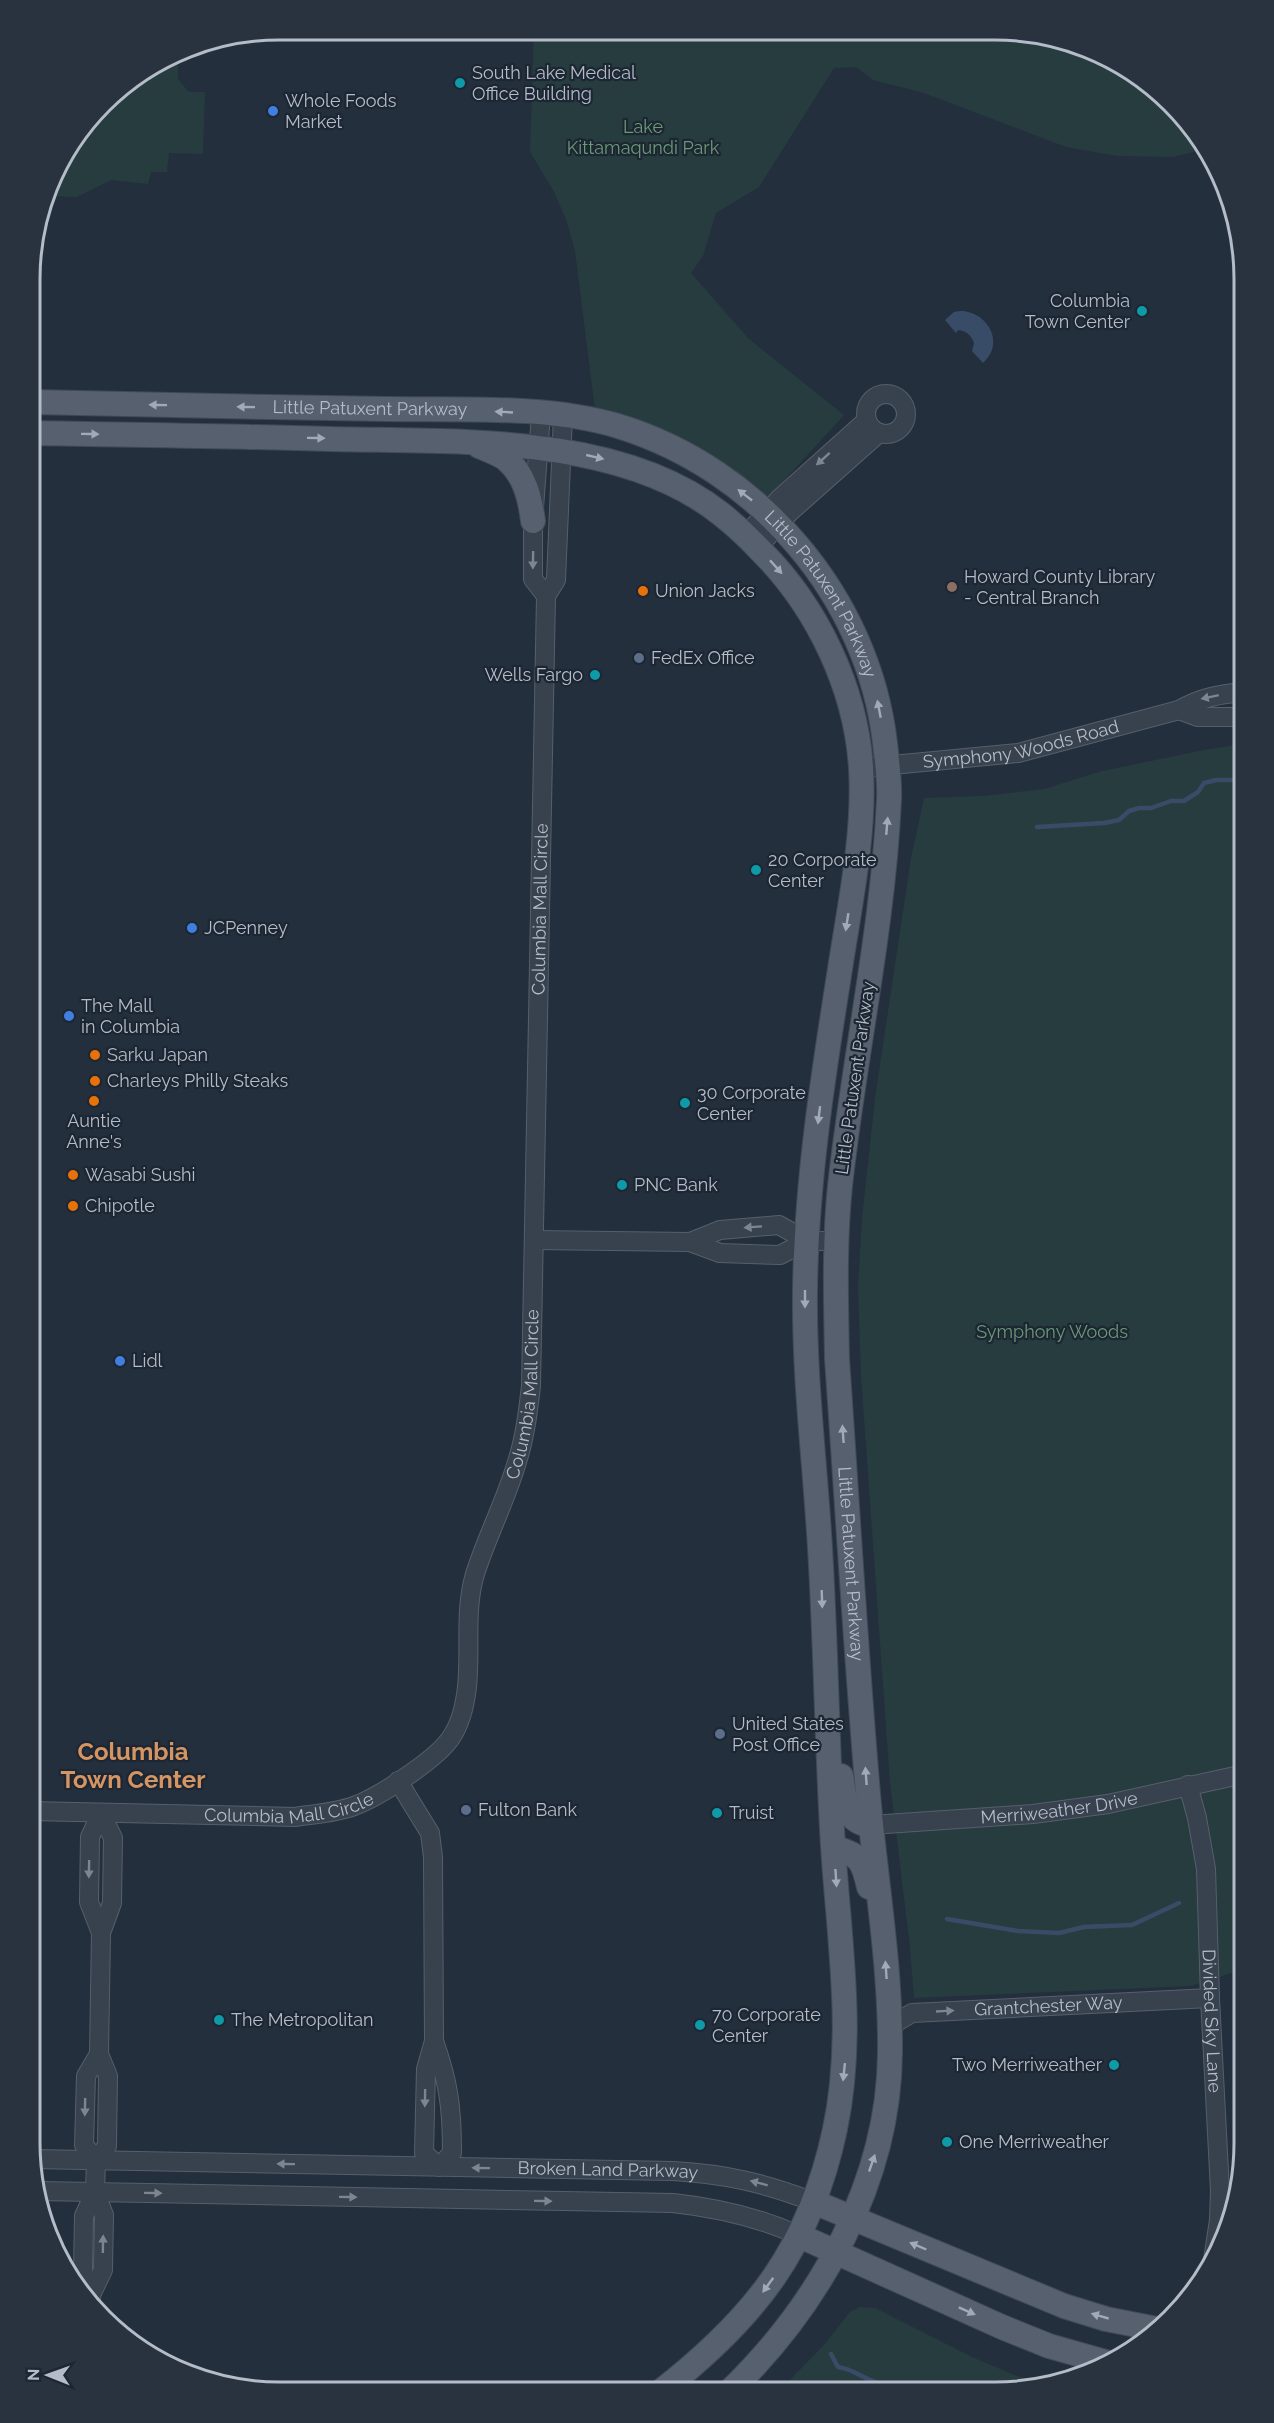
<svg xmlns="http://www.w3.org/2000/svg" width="1274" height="2423" font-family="Raleway,sans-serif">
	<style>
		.green { fill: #263c3f }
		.water { fill: #394c67 }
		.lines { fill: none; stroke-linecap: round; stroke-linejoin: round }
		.stream { stroke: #394c67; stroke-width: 4.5 }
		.minor-casing { stroke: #565f6c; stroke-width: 20 }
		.major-casing { stroke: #414a57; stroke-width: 26 }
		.minor { stroke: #38414e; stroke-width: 18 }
		.major { stroke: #56606e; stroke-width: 24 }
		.oneway { fill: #a1aab7 }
		.oneway2 { fill: #7c8592 }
		.culture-dot { fill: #0f9aa8; stroke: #1d2633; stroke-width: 2 }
		.shop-dot { fill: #3f7fe0; stroke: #1d2633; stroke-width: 2 }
		.education-dot { fill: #8d6e63; stroke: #1d2633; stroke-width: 2 }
		.food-dot { fill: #e8710a; stroke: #1d2633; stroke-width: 2 }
		.service-dot { fill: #5c6f8a; stroke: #1d2633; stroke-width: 2 }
		.labels { text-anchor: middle; stroke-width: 4.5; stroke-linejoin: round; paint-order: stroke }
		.poi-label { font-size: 18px; fill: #b4bcc9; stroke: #1d2633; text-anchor: start }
		.park-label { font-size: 18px; fill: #6b9a76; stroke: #1d2633 }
		.street-label { font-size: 18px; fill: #b4bcc9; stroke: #1d2633 }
		.district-label { font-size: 24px; font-weight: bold; fill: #d59563; stroke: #1d2633 }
		.rim { fill: none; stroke: #b4bcc9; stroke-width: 3 }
	</style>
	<rect width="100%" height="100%" fill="#242f3e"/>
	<!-- green -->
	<path class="green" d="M534 32 1043 35 1105 56 1159 92 1202 141 1206 149 1173 157 1117 156 1066 147 924 93 873 80 856 67 834 68 759 187 716 213 703 256 691 273 749 339 844 415 760 507 595 410 575 251 566 219 553 190 530 152Z
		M178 52V79L189 92H205L203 154 169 153 167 172H151L148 184 111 180 77 197 47 196 56 169 115 92Z
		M1244 744 1243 1973H1231L1191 1986 914 1998 909 1938 890 1783 861 1375 858 1289 862 1218 875 1098 911 858 924 798 983 796 1044 789 1102 771 1209 749Z
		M859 2307 875 2308 972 2357 1017 2376 1050 2384 995 2393 778 2392 823 2346 850 2312Z"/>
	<!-- water -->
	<path class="water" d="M960 311C987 311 1006 343 983 363L972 351 974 343C971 335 967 331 958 330L956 333 945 320 954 312Z"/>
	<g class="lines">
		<!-- stream -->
		<path class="stream" d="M1037 827 1104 823 1119 820 1129 811 1139 808H1151L1171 801H1184L1198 792 1204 783 1216 780H1244
			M1239 1875 1244 1873
			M947 1919 1018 1931 1059 1933 1084 1927 1132 1925 1179 1903
			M831 2354 838 2367C855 2369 867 2382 883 2384 901 2387 920 2381 935 2393"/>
		<defs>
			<g id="minor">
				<circle cx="886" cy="414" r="20"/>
				<path d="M541 414 533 521V579L546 596"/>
				<path d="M745 536 779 499 867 420"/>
				<path d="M758 547 790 512 879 433"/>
				<path d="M1179 710 1198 717H1244"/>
				<path id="s1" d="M861 768 1018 753 1179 710C1200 698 1219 694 1244 692"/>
				<path d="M535 1240 690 1242 720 1253 780 1255 807 1241H836"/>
				<path d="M690 1242 720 1230 779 1225 807 1241"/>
				<path d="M398 1781 430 1833 433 1857 434 2041 426 2069 424 2153 439 2167 452 2153C452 2109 449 2083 434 2041"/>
				<path id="s2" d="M1188 1785 1197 1818 1206 1869 1210 1998 1220 2191 1219 2220 1213 2260"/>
				<path id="s3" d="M30 1811 295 1817C315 1814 335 1813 354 1806 379 1797 435 1760 450 1739 461 1724 465 1705 467 1687 471 1649 464 1611 475 1574 487 1536 506 1500 517 1462 525 1437 528 1412 531 1386L546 596 556 580 563 416"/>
				<path id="s4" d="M871 1825 1033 1814 1108 1804 1244 1774"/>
				<path d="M101 1933 89 1902 90 1837 101 1813"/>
				<path id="s5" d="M890 2026 912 2013 1210 1998"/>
				<path id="s6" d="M32 2159 673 2171C726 2174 764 2183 814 2202"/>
				<path d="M96 2160 84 2145 86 2076 99 2054"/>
				<path d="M38 2191 673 2203C718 2208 759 2217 800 2236"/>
				<path d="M91 2295 103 2270 104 2215 95 2192"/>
				<path d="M91 2304V2295L83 2272 84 2216 95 2192 96 2160 107 2146 108 2076 99 2054 101 1933 112 1903 113 1838 101 1813"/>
			</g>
			<g id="major">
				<path id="s7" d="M32 402C150 405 269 407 387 409 459 410 549 405 618 426 759 469 868 597 885 743 887 762 890 781 889 800 883 930 854 1057 840 1186 834 1243 836 1301 837 1359 847 1500 855 1641 867 1782 874 1872 891 1962 890 2053 889 2182 820 2304 729 2392"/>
				<path d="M32 433C131 435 230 436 330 439 453 442 619 433 721 514 735 525 749 538 761 551 817 607 856 688 861 768 865 834 850 903 840 969 823 1076 806 1184 805 1292 804 1378 815 1463 820 1548 826 1648 827 1747 833 1846 839 1940 855 2035 835 2129 810 2248 755 2318 660 2392"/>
				<path d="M479 446C488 450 499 454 506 459 525 475 530 498 533 521"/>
				<path d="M841 1776C845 1798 844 1823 871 1825"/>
				<path d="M834 1848C860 1854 863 1861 869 1887"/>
				<path d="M814 2202 1064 2306 1106 2319 1157 2329"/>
				<path d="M800 2236 1002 2327 1049 2346 1109 2363"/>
			</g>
		</defs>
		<!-- minor casing -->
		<use href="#minor" class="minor-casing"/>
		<!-- major casing -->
		<use href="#major" class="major-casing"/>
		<!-- minor -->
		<use href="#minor" class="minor"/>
		<!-- major -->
		<use href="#major" class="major"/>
	</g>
	<!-- one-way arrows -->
	<defs><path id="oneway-solid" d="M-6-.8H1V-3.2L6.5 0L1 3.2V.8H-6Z" transform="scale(1.5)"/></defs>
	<g class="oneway">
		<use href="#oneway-solid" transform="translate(158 405) rotate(-179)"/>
		<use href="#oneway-solid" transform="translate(246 407) rotate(-179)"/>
		<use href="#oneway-solid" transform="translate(504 412) rotate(-177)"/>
		<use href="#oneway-solid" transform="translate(90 434) rotate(1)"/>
		<use href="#oneway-solid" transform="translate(316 438) rotate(1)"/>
		<use href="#oneway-solid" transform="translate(595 457) rotate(13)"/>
		<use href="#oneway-solid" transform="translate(745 495) rotate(-142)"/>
		<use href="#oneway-solid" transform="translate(776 567) rotate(48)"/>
		<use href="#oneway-solid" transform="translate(879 709) rotate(-101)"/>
		<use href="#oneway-solid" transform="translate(887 826) rotate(-85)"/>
		<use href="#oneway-solid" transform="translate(847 922) rotate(99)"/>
		<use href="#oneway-solid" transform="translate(819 1115) rotate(97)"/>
		<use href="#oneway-solid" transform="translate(805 1299) rotate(90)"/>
		<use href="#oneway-solid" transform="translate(843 1434) rotate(-94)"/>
		<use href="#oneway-solid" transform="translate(822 1599) rotate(88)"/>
		<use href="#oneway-solid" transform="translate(866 1776) rotate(-94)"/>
		<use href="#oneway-solid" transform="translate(836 1878) rotate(86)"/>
		<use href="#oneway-solid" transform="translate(886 1970) rotate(-94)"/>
		<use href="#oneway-solid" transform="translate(844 2072) rotate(96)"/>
		<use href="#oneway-solid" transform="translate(872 2163) rotate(-71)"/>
		<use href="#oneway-solid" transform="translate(918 2246) rotate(-157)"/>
		<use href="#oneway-solid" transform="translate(768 2285) rotate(126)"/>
		<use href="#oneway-solid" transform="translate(967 2311) rotate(24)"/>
		<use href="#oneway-solid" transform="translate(1100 2316) rotate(-164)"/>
	</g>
	<g class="oneway2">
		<use href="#oneway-solid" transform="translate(823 459) rotate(138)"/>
		<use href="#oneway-solid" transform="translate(533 560) rotate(91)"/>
		<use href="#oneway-solid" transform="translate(1210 697) rotate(168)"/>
		<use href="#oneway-solid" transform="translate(753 1227) rotate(176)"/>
		<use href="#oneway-solid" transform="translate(89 1869) rotate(91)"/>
		<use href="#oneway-solid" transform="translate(945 2011) rotate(-3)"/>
		<use href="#oneway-solid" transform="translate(425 2098) rotate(91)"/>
		<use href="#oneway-solid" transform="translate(85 2107) rotate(91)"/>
		<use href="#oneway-solid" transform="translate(286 2164) rotate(-179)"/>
		<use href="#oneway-solid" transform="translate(481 2168) rotate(-179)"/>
		<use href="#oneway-solid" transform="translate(759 2183) rotate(-165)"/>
		<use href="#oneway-solid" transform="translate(153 2193) rotate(1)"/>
		<use href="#oneway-solid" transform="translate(348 2197) rotate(1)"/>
		<use href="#oneway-solid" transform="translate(543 2201) rotate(1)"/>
		<use href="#oneway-solid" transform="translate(103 2244) rotate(-89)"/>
	</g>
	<!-- markers -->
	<g class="culture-dot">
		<circle cx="460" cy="83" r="6"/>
		<circle cx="1142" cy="311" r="6"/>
		<circle cx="595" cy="675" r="6"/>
		<circle cx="756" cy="870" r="6"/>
		<circle cx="685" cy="1103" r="6"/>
		<circle cx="622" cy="1185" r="6"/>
		<circle cx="717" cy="1813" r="6"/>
		<circle cx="219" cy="2020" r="6"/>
		<circle cx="700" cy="2025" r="6"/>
		<circle cx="1114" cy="2065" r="6"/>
		<circle cx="947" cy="2142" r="6"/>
	</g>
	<g class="shop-dot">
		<circle cx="273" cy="111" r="6"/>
		<circle cx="192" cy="928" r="6"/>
		<circle cx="69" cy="1016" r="6"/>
		<circle cx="120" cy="1361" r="6"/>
	</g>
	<circle class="education-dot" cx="952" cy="587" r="6"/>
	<g class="food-dot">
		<circle cx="643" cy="591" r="6"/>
		<circle cx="95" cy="1055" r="6"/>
		<circle cx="95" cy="1081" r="6"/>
		<circle cx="94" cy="1101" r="6"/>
		<circle cx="73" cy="1175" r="6"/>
		<circle cx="73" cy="1206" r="6"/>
	</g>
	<g class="service-dot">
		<circle cx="639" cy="658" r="6"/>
		<circle cx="720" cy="1734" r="6"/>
		<circle cx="466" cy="1810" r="6"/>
	</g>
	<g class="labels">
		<!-- poi labels -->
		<g class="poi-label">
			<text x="472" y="79">South Lake Medical<tspan x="472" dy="21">Office Building</tspan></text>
			<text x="285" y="107">Whole Foods<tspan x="285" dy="21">Market</tspan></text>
			<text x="1130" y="307" text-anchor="end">Columbia<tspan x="1130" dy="21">Town Center</tspan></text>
			<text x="964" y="583">Howard County Library<tspan x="964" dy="21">- Central Branch</tspan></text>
			<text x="655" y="597">Union Jacks</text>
			<text x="651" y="664">FedEx Office</text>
			<text x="583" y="681" text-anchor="end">Wells Fargo</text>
			<text x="768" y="866">20 Corporate<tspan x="768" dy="21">Center</tspan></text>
			<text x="204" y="934">JCPenney</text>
			<text x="81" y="1012">The Mall<tspan x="81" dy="21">in Columbia</tspan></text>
			<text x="107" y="1061">Sarku Japan</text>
			<text x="107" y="1087">Charleys Philly Steaks</text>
			<text x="697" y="1099">30 Corporate<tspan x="697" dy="21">Center</tspan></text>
			<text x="94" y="1127" text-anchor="middle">Auntie<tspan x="94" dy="21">Anne's</tspan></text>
			<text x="85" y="1181">Wasabi Sushi</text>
			<text x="634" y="1191">PNC Bank</text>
			<text x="85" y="1212">Chipotle</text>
			<text x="132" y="1367">Lidl</text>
			<text x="732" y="1730">United States<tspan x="732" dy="21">Post Office</tspan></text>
			<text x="478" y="1816">Fulton Bank</text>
			<text x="729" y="1819">Truist</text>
			<text x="712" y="2021">70 Corporate<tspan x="712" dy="21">Center</tspan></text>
			<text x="231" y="2026">The Metropolitan</text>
			<text x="1102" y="2071" text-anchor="end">Two Merriweather</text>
			<text x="959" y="2148">One Merriweather</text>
		</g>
		<!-- park labels -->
		<g class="park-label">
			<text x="643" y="133">Lake<tspan x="643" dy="21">Kittamaqundi Park</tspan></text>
			<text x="1052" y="1338">Symphony Woods</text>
		</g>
		<!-- street labels -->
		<g class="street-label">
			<text dy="6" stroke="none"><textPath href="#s7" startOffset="338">Little Patuxent Parkway</textPath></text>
			<text dy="6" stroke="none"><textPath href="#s7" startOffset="860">Little Patuxent Parkway</textPath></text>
			<text dy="6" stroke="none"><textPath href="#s1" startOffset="162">Symphony Woods Road</textPath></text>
			<text dy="6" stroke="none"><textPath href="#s3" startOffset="1286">Columbia Mall Circle</textPath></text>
			<text transform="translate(855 1078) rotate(-82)" y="6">Little Patuxent Parkway</text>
			<text dy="6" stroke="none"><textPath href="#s3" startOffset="800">Columbia Mall Circle</textPath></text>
			<text dy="6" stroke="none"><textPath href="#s7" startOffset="1850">Little Patuxent Parkway</textPath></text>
			<text dy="6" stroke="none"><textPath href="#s3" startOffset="260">Columbia Mall Circle</textPath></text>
			<text dy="6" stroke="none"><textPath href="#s4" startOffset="189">Merriweather Drive</textPath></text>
			<text dy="6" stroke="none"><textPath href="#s5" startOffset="162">Grantchester Way</textPath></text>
			<text dy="6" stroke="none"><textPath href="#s2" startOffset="238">Divided Sky Lane</textPath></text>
			<text dy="6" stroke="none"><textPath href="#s6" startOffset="576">Broken Land Parkway</textPath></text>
		</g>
		<!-- district labels -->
		<g class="district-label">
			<text x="133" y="1760">Columbia<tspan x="133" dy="28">Town Center</tspan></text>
		</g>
	</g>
	<!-- crop -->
	<path d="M0 0H1274V2423H0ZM279 40H995A239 239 0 0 1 1234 279V2143A239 239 0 0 1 995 2382H279A239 239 0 0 1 40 2143V279A239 239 0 0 1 279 40Z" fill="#29323f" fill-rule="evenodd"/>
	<path class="rim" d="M279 40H995A239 239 0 0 1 1234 279V2143A239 239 0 0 1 995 2382H279A239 239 0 0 1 40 2143V279A239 239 0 0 1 279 40Z"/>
	<!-- north arrow -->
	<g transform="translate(48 2375) rotate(271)" stroke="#1d2633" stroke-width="4.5" paint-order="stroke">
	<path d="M0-4.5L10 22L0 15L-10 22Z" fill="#b4bcc9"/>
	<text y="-9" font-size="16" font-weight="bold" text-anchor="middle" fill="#b4bcc9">N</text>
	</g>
</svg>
